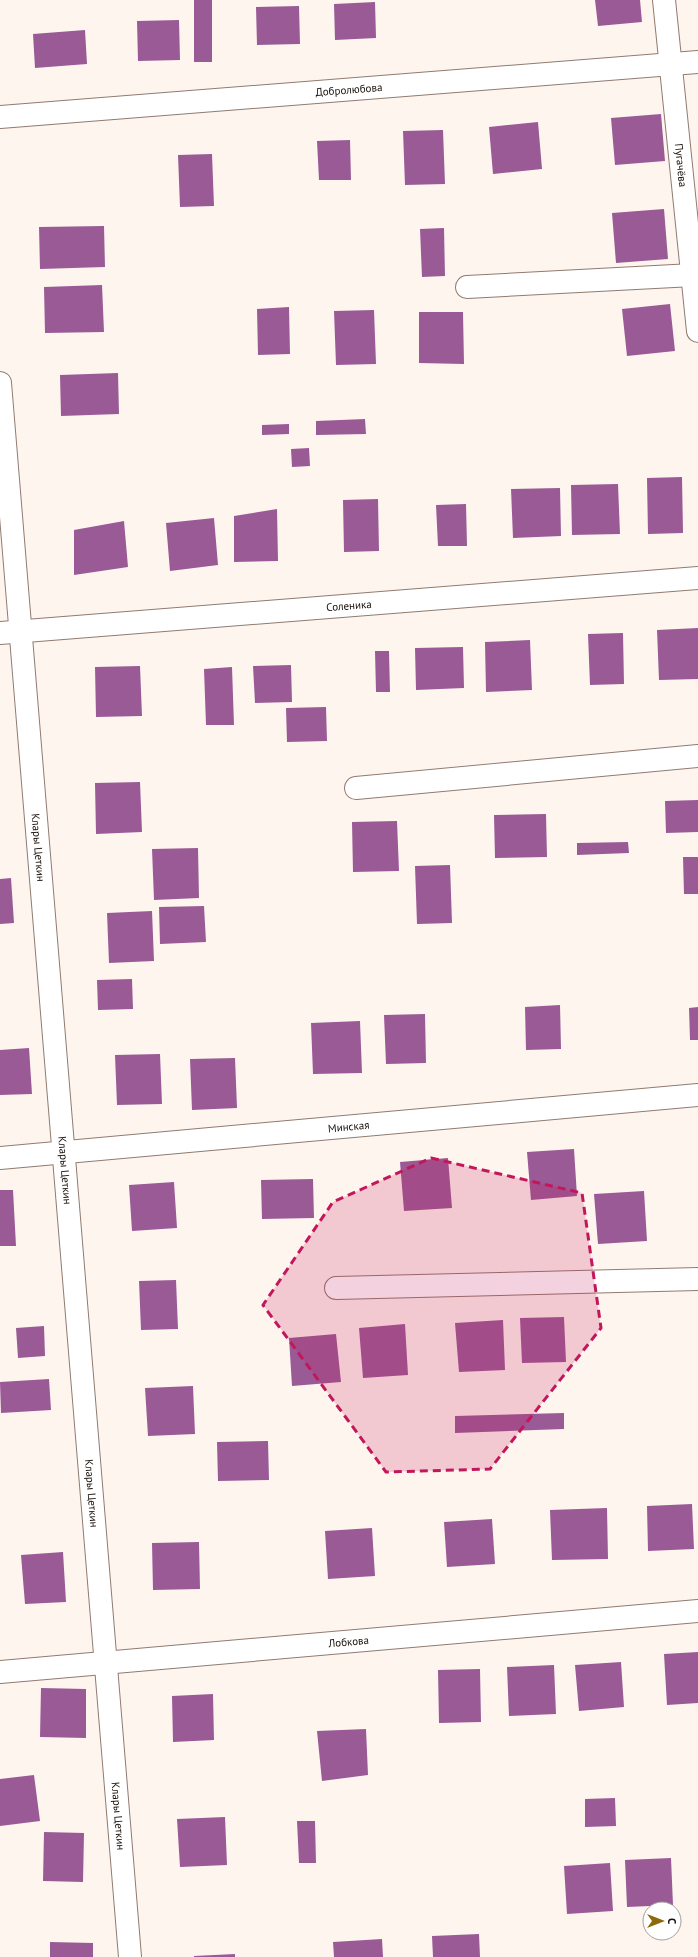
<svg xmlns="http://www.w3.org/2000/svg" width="698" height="1957" font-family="'PT Sans',sans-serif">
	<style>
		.building { fill: #9a5a96 }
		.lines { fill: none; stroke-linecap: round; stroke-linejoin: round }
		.minor-casing { stroke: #907b6f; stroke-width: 24 }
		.minor { stroke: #fff; stroke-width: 22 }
		.marked { fill: #c2185b; fill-opacity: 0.2; stroke: #c2185b; stroke-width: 3; stroke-dasharray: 8 5; stroke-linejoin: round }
		.labels { text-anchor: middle; stroke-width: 3; stroke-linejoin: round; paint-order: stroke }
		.street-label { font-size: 11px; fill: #160f0a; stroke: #fff }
	</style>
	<rect width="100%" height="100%" fill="#fef5ef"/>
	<!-- building -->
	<path class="building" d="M194 0H212V62H194Z
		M595 0H640L642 22 598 26Z
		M375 2 376 38 335 40 334 4Z
		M299 6 300 44 257 45 256 7Z
		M179 20 180 60 138 61 137 21Z
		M85 30 87 64 35 68 33 34Z
		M661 114 665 161 615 165 611 118Z
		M538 122 542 169 493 174 489 127Z
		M443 130 445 184 405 185 403 131Z
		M350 140 351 180H319L317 141Z
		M212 154 214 206 180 207 178 155Z
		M664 209 668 259 616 263 612 213Z
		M104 226 105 267 40 269 39 227Z
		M444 228 445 276 422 277 420 229Z
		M102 285 104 332 45 333 44 287Z
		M670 304 675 351 627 356 622 309Z
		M289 307 290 354 258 355 257 309Z
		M374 310 376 364 336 365 334 311Z
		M419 312H463L464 364 419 363Z
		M118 373 119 414 61 416 60 375Z
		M365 419 366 434 316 435V421Z
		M289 424V434L262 435V425Z
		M309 448 310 466 292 467 291 449Z
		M682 477 683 533 648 534 647 478Z
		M618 484 620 534 572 535 571 485Z
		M560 488 561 536 513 538 511 489Z
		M378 499 379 551 344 552 343 500Z
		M466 504 467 546H438L436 505Z
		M277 509 278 561 234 562V516Z
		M214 518 218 565 170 571 166 523Z
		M124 521 128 567 74 575V530Z
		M698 628V679L659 680 657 630Z
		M623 633 624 684 590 685 588 634Z
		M530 640 532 690 486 692 485 642Z
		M463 647 464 688 416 690 415 648Z
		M375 651H389L390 692H376Z
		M291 665 292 702 255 703 253 666Z
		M140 666 142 716 96 717 95 667Z
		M232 667 234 725H206L204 669Z
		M326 707 327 741 287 742 286 708Z
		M140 782 142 832 96 834 95 783Z
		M698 800V832L666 833 665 801Z
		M546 814 547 857 495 858 494 815Z
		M397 821 399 871 353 872 352 822Z
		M628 842 629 853 577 855V843Z
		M198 848 199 898 154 900 152 849Z
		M683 857H698V894H684Z
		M450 865 452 923 417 924 415 866Z
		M11 878 14 923 0 924V879Z
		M204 906 206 942 160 944 159 907Z
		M152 911 154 961 109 963 107 913Z
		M132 979 133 1009 98 1010 97 980Z
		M560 1005 561 1049 526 1050 525 1007Z
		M698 1007V1040H690L689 1008Z
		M425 1014 426 1063 386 1064 384 1015Z
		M360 1021 362 1073 313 1074 311 1023Z
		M29 1048 32 1094 0 1095V1050Z
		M160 1054 162 1104 117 1105 115 1055Z
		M235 1058 237 1108 192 1110 190 1059Z
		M574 1149 577 1196 531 1200 527 1152Z
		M448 1158 452 1208 404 1211 400 1162Z
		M313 1179 314 1218 262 1219 261 1180Z
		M174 1182 177 1228 132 1231 129 1185Z
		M0 1190H13L16 1246H0Z
		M644 1191 647 1241 598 1244 594 1194Z
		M176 1280 178 1329 141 1330 139 1281Z
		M564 1317 566 1362 522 1363 520 1318Z
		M503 1320 505 1370 459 1372 455 1323Z
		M405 1324 408 1375 363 1378 359 1328Z
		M44 1326 45 1356 18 1358 16 1328Z
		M336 1334 341 1382 292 1386 289 1338Z
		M49 1379 51 1410 1 1413 0 1382Z
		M193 1386 195 1434 148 1436 145 1388Z
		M564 1413V1429L455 1433V1416Z
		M268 1441 269 1480 218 1481 217 1442Z
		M692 1504 694 1549 648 1551 647 1506Z
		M607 1508 608 1559 552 1560 550 1510Z
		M492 1519 495 1564 447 1567 444 1522Z
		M372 1528 375 1576 328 1579 325 1531Z
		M199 1542 200 1589 153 1590 152 1543Z
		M63 1552 66 1602 25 1604 21 1555Z
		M698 1652V1703L667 1705 664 1654Z
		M621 1662 624 1707 579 1711 575 1665Z
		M554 1665 556 1714 509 1716 507 1667Z
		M480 1669 481 1722 439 1723 438 1670Z
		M41 1688 86 1689V1738L40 1737Z
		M213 1694 214 1740 173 1742 172 1696Z
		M366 1729 368 1775 322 1781 317 1731Z
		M34 1775 40 1821 0 1826V1779Z
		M615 1798 616 1826 585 1827V1799Z
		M225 1817 227 1865 180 1867 177 1819Z
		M297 1821H315L316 1863H299Z
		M44 1832 84 1833 83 1882 43 1881Z
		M671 1858 673 1905 627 1907 625 1860Z
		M610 1863 613 1911 567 1914 564 1866Z
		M479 1934 480 1957H433L432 1936Z
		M382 1939 383 1957H334L333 1942Z
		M50 1942 93 1943V1957H50Z
		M235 1954V1957H194V1956Z"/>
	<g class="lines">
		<defs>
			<g id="minor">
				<path id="s1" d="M664 0 698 331"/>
				<path id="s2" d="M0 117 698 62"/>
				<path d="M467 287 693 275"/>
				<path id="s3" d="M0 383 130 1957"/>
				<path id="s4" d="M0 633 698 578"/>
				<path d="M356 788 698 756"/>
				<path id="s5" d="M0 1158 698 1095"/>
				<path d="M336 1288 698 1279"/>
				<path id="s6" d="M0 1672 698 1611"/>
			</g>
		</defs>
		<!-- minor casing -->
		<use href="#minor" class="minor-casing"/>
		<!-- minor -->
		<use href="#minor" class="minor"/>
	</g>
	<!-- marked area -->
	<path class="marked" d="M431 1158 582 1193 601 1328 490 1469 386 1472 263 1305 333 1202Z"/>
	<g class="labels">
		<!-- street labels -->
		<g class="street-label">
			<text dy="4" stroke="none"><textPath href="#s2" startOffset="350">Добролюбова</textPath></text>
			<text dy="4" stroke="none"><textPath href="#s1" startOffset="166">Пугачёва</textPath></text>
			<text dy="4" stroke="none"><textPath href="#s4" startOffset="350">Соленика</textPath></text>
			<text dy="4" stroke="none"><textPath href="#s3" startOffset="466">Клары Цеткин</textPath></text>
			<text dy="4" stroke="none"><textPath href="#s5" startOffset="350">Минская</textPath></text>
			<text dy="4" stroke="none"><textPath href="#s3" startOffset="790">Клары Цеткин</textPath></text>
			<text dy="4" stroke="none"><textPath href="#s3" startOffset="1114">Клары Цеткин</textPath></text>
			<text dy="4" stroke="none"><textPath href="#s6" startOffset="350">Лобкова</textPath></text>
			<text dy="4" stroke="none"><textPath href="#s3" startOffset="1438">Клары Цеткин</textPath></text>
		</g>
	</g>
	<!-- north arrow -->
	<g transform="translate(662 1921) rotate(90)"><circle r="19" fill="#ffffff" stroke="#a29f9d"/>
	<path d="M0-3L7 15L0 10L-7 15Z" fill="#8c6a0b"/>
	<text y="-6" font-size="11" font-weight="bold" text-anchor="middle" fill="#160f0a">С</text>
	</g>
</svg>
